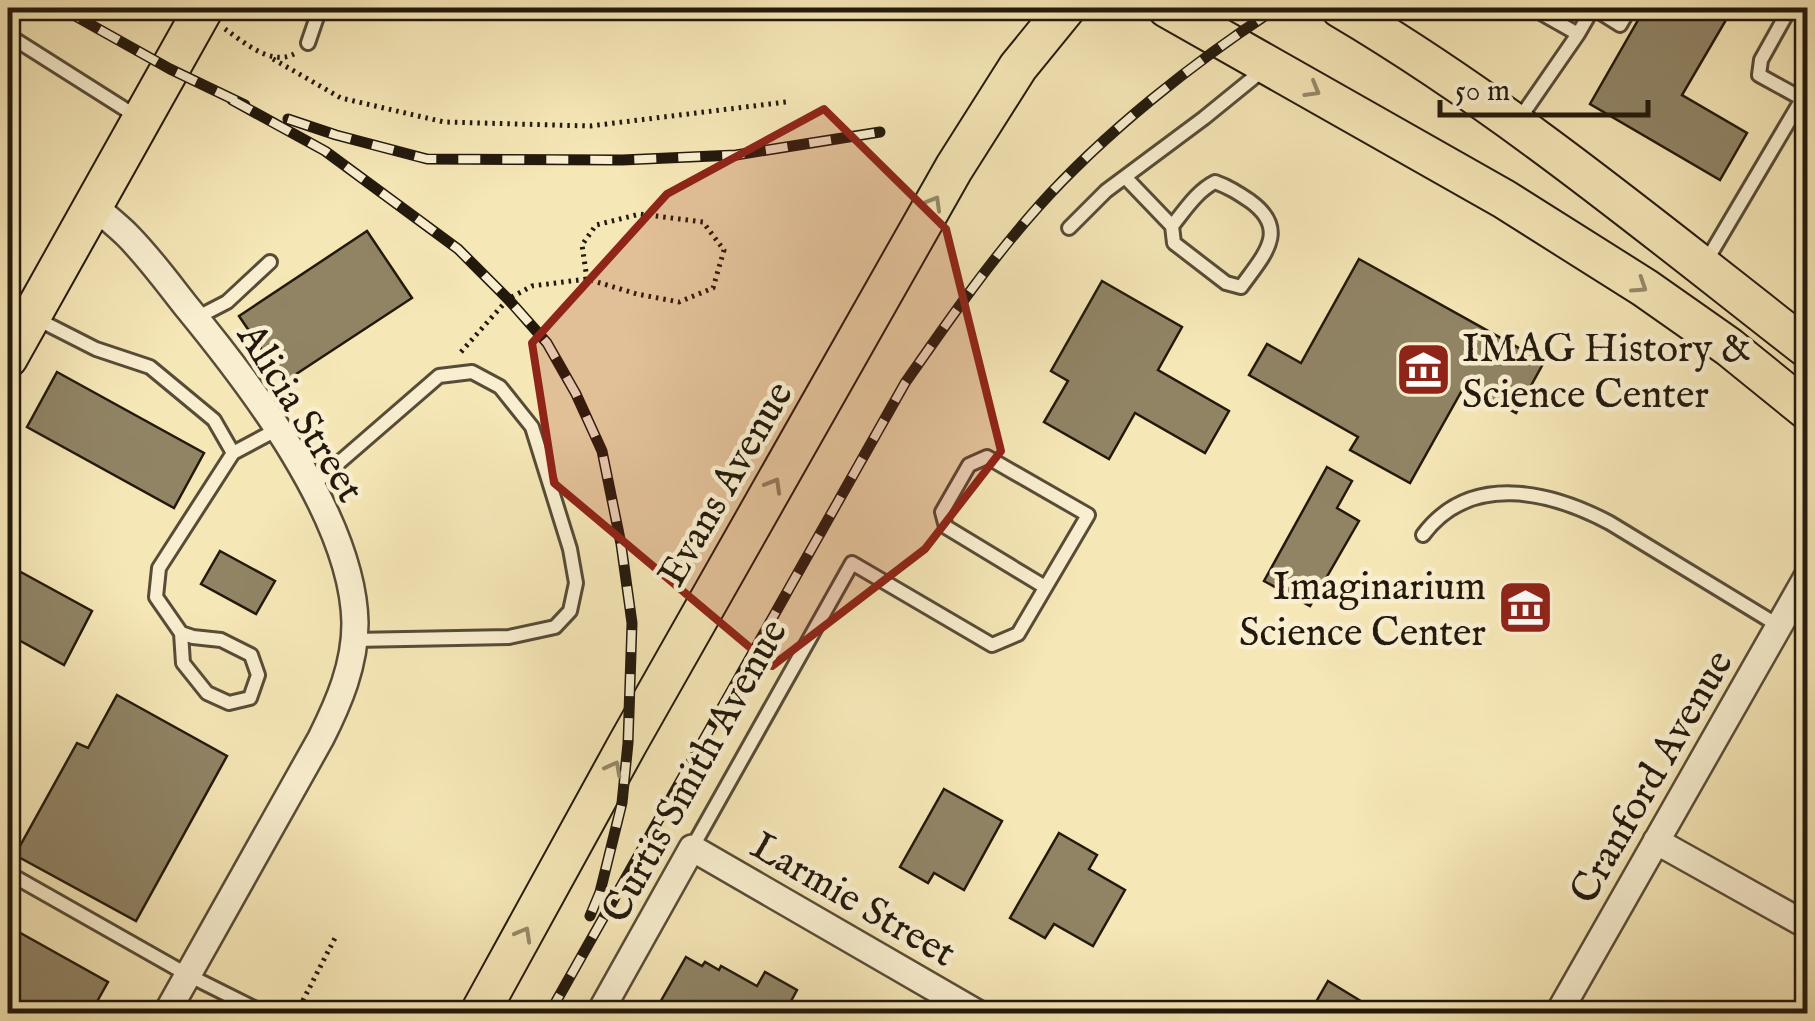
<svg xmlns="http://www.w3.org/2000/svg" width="1815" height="1021" font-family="'IM FELL English',serif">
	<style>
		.building { fill: #908465; stroke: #22190c; stroke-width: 2.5 }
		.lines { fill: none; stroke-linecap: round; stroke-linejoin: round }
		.service-casing { stroke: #574c37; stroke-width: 18 }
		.minor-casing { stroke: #574c37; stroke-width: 30 }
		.primary-casing { stroke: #22190c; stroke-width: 42 }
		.path { stroke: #22190c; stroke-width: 5; stroke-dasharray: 2.5 5; stroke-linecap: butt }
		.service { stroke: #f9efd0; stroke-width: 12 }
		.minor { stroke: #f9efd0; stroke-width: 25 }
		.primary { stroke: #f6e7b7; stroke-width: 38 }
		.rail-casing { stroke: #22190c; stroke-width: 11 }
		.rail { stroke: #f9efd0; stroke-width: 8; stroke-dasharray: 22; stroke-linecap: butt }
		.oneway { stroke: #978a6a }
		.marked { fill: #8f2418; fill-opacity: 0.2; stroke: #8f2418; stroke-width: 8; stroke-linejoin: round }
		.labels { text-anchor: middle; stroke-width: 9; stroke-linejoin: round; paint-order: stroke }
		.poi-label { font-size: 40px; fill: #22190c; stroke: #f9efd0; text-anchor: start }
		.street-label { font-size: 40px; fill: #22190c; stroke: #f9efd0 }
	</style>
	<rect width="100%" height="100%" fill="#f6e7b7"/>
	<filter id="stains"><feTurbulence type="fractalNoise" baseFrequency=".002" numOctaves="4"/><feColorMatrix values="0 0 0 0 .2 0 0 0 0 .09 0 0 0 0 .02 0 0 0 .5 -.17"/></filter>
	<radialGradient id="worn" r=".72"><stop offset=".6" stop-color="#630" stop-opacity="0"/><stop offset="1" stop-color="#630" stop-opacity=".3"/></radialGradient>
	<!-- building -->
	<path class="building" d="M1645 8H1733L1682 95 1747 133 1720 180 1590 104Z
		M367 231 412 298 284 382 239 316Z
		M1359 259 1544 362 1516 413 1465 385 1410 483 1350 450 1358 437 1249 375 1267 344 1301 363Z
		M1102 281 1182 327 1158 370 1229 411 1205 453 1135 413 1109 459 1044 422 1068 381 1051 371Z
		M57 372 204 453 174 508 27 427Z
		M1327 467 1352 481 1337 508 1359 521 1310 606 1264 581Z
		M220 551 275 581 256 614 201 584Z
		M8 565 92 611 64 665 8 634Z
		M117 695 227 756 136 921 15 855 77 743 88 748Z
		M944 789 1002 821 964 890 934 873 928 883 900 867Z
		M1059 833 1097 855 1089 869 1125 890 1093 946 1054 924 1045 938 1010 918Z
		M8 926 108 982 90 1014H8Z
		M686 957 702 966 705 962 719 970 721 966 757 986 765 972 797 990 784 1014H671L658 1006Z
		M1328 981 1382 1014H1309Z"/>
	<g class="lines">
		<defs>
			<path id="service" d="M1790 8 1761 60 1759 75 1808 102
				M1578 34 1593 8 1620 25 1630 8
				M8 35 139 118
				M308 43 320 8
				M1518 121 1578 34 1532 8
				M1125 177 1172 226 1174 243 1226 283 1241 287C1264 255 1290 230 1250 201 1238 193 1229 187 1215 182 1197 191 1185 210 1172 226
				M1069 228 1106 191 1204 118 1263 70
				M1704 265 1802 99
				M33 317 96 349 150 367 214 420 233 453 159 568 156 597 181 633 183 663 207 693 229 703 250 698 258 675 251 655 221 640 193 637 181 633
				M196 318 227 302 270 262
				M233 453 278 429
				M312 486 439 376 472 372 500 387 532 427 570 549 576 583 570 611 555 627 509 637 354 640
				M1423 535C1470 472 1550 491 1610 523L1779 626
				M692 848 852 563 992 645 1018 634 1088 515 987 457 969 465 942 512 946 527 1045 587
				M8 873 188 975 266 1014"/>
			<path id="minor" d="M93 205C104 215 117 225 127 235 149 257 167 282 186 306 251 385 353 517 355 623 355 665 339 702 321 738L166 1014
				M1656 841 1808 926
				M599 1014 692 848 979 1014
				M1558 1014 1808 575"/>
			<path id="primary" d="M1167 8 1504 199 1645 288 1729 347 1808 411
				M1340 8C1506 106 1655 230 1808 349
				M8 358 204 8
				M479 1014 628 743 954 168 1018 67 1066 8"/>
		</defs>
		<!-- service casing -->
		<use href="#service" class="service-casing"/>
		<!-- minor casing -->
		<use href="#minor" class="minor-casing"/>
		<!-- primary casing -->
		<use href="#primary" class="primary-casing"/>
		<!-- path -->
		<path class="path" d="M225 29C245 43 271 66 294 54
			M273 59 341 98 444 122 590 126 786 102
			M461 352 508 299 532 286 587 279 637 294 679 302 713 288 724 250 703 222 640 214 596 225 582 245 587 279
			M296 1014 337 934"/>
		<!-- service -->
		<use href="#service" class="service"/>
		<!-- minor -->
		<use href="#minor" class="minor"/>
		<!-- primary -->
		<use href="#primary" class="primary"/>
		<defs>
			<path id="rail" d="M61 8 170 69 245 105
				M232 100 325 151 458 249 508 299 547 343 576 394 602 451 621 544 632 623 628 743 622 803 600 892 590 916
				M288 119 336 135 427 159 622 160 736 155 880 132
				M549 1014 905 383C947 323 989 262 1038 207 1104 133 1195 61 1277 8"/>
		</defs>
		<!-- rail casing -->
		<use href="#rail" class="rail-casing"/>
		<!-- rail -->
		<use href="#rail" class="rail"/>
	</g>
	<!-- one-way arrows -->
	<defs><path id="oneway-chevron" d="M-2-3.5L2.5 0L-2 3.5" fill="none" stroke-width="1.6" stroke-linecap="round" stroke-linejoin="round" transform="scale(2.5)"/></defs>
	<g class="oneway">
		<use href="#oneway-chevron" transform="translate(1313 90) rotate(30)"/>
		<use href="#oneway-chevron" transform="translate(934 203) rotate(-60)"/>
		<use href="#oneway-chevron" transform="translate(1640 286) rotate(33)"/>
		<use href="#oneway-chevron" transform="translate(774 485) rotate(-60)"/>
		<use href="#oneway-chevron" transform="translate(614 768) rotate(-62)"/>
		<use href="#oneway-chevron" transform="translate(524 934) rotate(-61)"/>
	</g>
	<!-- marked area -->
	<path class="marked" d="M824 109 946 229 1001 451 925 549 772 666 554 483 532 343 667 194Z"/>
	<!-- icons -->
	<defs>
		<symbol id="museum-square" viewBox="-11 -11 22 22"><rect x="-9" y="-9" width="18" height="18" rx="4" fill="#8f2418" stroke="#f9efd0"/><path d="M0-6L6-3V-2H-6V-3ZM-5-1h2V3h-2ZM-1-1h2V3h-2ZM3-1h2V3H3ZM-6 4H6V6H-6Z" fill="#fff"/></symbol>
	</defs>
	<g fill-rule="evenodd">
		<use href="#museum-square" x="1392" y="338" width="63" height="63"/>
		<use href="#museum-square" x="1494" y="576" width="63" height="63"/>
	</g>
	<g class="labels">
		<!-- poi labels -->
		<g class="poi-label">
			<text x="1462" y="361">IMAG History &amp;<tspan x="1462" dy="46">Science Center</tspan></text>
			<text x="1486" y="599" text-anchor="end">Imaginarium<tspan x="1486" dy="46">Science Center</tspan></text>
		</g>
		<!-- street labels -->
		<g class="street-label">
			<text transform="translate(302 412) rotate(58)" y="14">Alicia Street</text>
			<text transform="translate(724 483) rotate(-60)" y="14">Evans Avenue</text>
			<text transform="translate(693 770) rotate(-61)" y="14">Curtis Smith Avenue</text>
			<text transform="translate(1650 776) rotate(-60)" y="14">Cranford Avenue</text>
			<text transform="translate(854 898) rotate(30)" y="14">Larmie Street</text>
		</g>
	</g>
	<!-- margin -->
	<rect width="1815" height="1021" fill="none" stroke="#f6e7b7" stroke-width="40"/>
	<rect x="10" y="10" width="1795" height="1001" fill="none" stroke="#22190c" stroke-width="5"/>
	<rect x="20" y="20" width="1775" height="981" fill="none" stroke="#22190c" stroke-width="2.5"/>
	<!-- scale -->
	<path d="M1440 100v15h208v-15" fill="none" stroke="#22190c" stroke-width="5"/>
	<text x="1455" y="100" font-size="30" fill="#22190c" stroke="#f9efd0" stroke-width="8" paint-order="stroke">50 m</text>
	<rect width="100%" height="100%" filter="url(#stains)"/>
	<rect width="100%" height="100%" fill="url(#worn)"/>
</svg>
